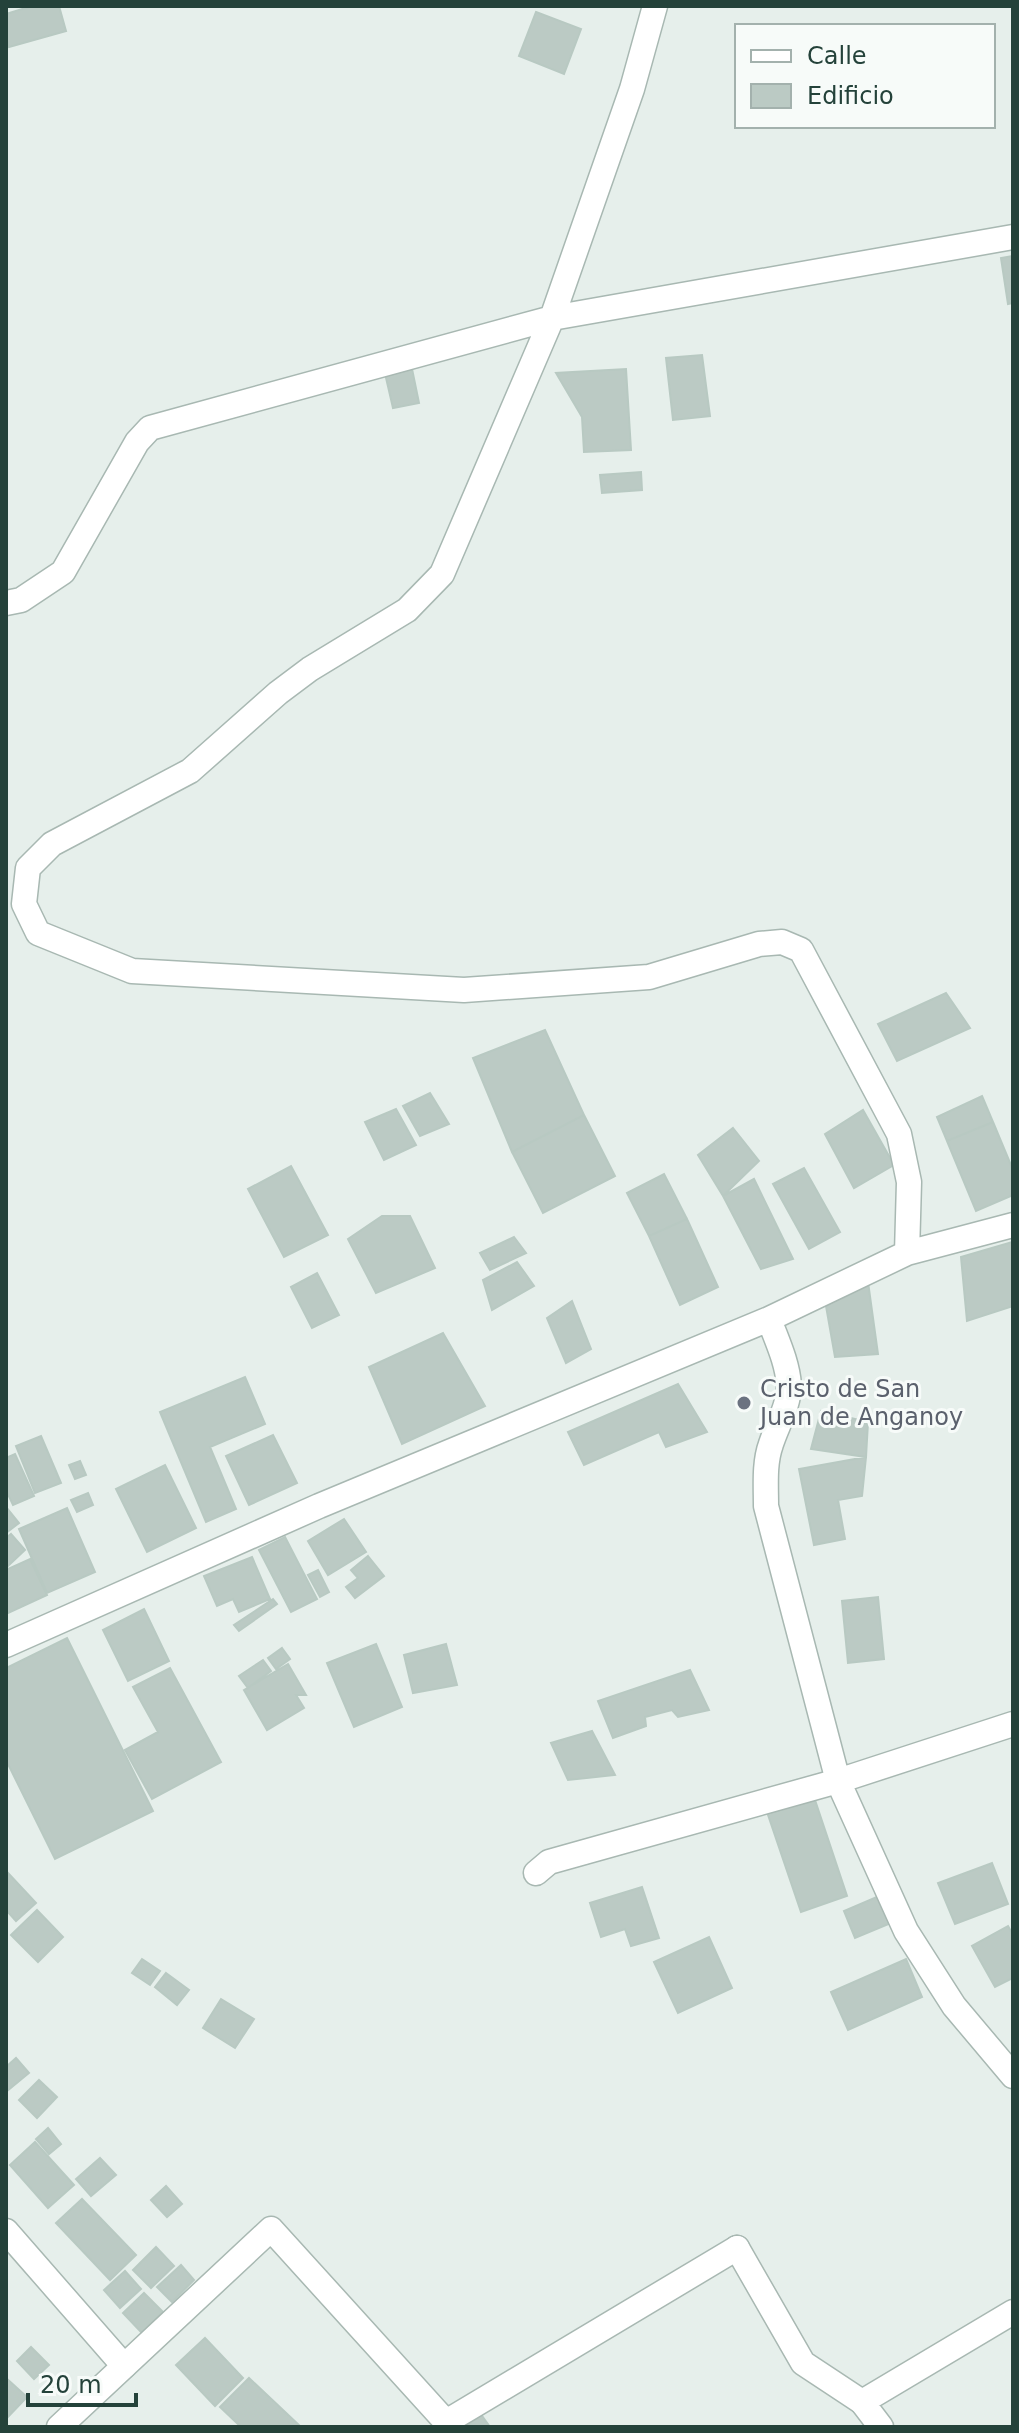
<svg xmlns="http://www.w3.org/2000/svg" width="1019" height="2433" font-family="'DejaVu Sans',sans-serif">
	<style>
		.building { fill: #bbcac4; stroke: #b8c9c2; stroke-width: 2 }
		.lines { fill: none; stroke-linecap: round; stroke-linejoin: round }
		.pedestrian-casing { stroke: #a8b8b2; stroke-width: 27 }
		.minor-casing { stroke: #a8b8b2; stroke-width: 27 }
		.pedestrian { stroke: #fff; stroke-width: 24 }
		.minor { stroke: #fff; stroke-width: 24 }
		.worship-dot { fill: #6b7280; stroke: #f7fbf9; stroke-width: 3 }
		.labels { text-anchor: middle; stroke-width: 6; stroke-linejoin: round; paint-order: stroke }
		.worship-label { font-size: 24px; fill: #5b616d; stroke: #f7fbf9; text-anchor: start }
	</style>
	<rect width="100%" height="100%" fill="#e6efeb"/>
	<!-- building -->
	<path class="building" d="M32 6H59L66 31 9 47 6 37V14Z
		M536 12 581 29 564 74 519 56Z
		M1013 256V303L1008 304 1001 258Z
		M702 355 710 416 673 420 666 358Z
		M411 364 419 403 393 408 384 369Z
		M626 369 631 450 584 452 582 417 556 373Z
		M641 472 642 490 602 493 600 475Z
		M946 993 970 1028 897 1061 878 1024Z
		M545 1030 584 1115 512 1152 473 1058Z
		M430 1093 449 1124 420 1136 403 1106Z
		M982 1096 993 1122 947 1141 937 1117Z
		M396 1109 416 1145 384 1160 365 1122Z
		M863 1110 894 1165 854 1188 825 1134Z
		M584 1115 615 1176 543 1213 512 1152Z
		M993 1122 1013 1170V1195L976 1211 947 1141Z
		M733 1128 759 1161 723 1196 698 1155Z
		M291 1166 328 1235 284 1257 248 1189Z
		M804 1168 840 1232 809 1249 773 1184Z
		M664 1174 687 1219 649 1236 627 1193Z
		M754 1179 793 1259 761 1269 723 1196Z
		M382 1216H410L435 1268 376 1293 348 1239Z
		M687 1219 718 1287 680 1305 649 1236Z
		M514 1237 526 1253 490 1270 480 1253Z
		M1012 1242 1013 1306 967 1321 961 1257Z
		M517 1262 534 1286 492 1310 483 1280Z
		M317 1273 339 1315 312 1328 291 1287Z
		M868 1282 878 1354 835 1357 826 1306Z
		M572 1301 591 1349 566 1363 547 1318Z
		M443 1333 485 1406 402 1444 369 1367Z
		M245 1377 265 1424 210 1447 236 1509 206 1522 160 1412Z
		M678 1384 707 1432 666 1447 659 1432 584 1465 568 1432Z
		M821 1411 868 1422 866 1457 811 1449Z
		M273 1435 297 1483 249 1505 226 1456Z
		M41 1436 61 1483 35 1493 16 1446Z
		M15 1454 34 1496 13 1505 6 1490V1458Z
		M866 1457 862 1496 838 1500 845 1539 814 1545 799 1469Z
		M80 1461 86 1475 75 1479 69 1465Z
		M165 1465 196 1528 147 1552 116 1489Z
		M88 1493 93 1505 77 1512 71 1500Z
		M6 1507 19 1523 6 1533Z
		M67 1508 95 1572 47 1593 19 1529Z
		M344 1519 366 1552 328 1575 308 1541Z
		M11 1534 25 1550 8 1566 6 1563V1538Z
		M285 1537 317 1599 291 1612 259 1550Z
		M368 1556 384 1576 355 1598 346 1587 358 1578 351 1570Z
		M252 1557 270 1599 239 1612 233 1599 217 1606 204 1576Z
		M30 1559 47 1595 6 1614V1570Z
		M318 1570 329 1592 320 1597 308 1575Z
		M878 1597 884 1659 848 1663 842 1601Z
		M273 1599 277 1604 239 1631 234 1625Z
		M144 1609 169 1661 128 1681 103 1630Z
		M67 1638 153 1811 55 1859 6 1760V1668Z
		M376 1644 402 1707 354 1727 327 1663Z
		M446 1644 457 1685 413 1693 404 1655Z
		M282 1648 290 1659 276 1669 268 1658Z
		M263 1660 271 1671 248 1688 239 1676Z
		M288 1664 306 1695H296L304 1708 267 1730 244 1690Z
		M170 1668 221 1762 152 1799 125 1750 158 1732 133 1687Z
		M690 1670 709 1710 678 1717 672 1710 645 1717 646 1726 613 1738 598 1701Z
		M592 1731 615 1775 568 1780 551 1743Z
		M814 1797 847 1896 801 1912 767 1812Z
		M992 1863 1008 1904 955 1924 938 1883Z
		M8 1873 36 1903 16 1921 6 1910Z
		M642 1887 659 1938 631 1946 625 1929 601 1937 590 1903Z
		M879 1896 891 1923 855 1938 844 1911Z
		M37 1910 63 1937 38 1962 11 1935Z
		M1008 1926 1013 1935V1978L995 1987 972 1946Z
		M709 1937 732 1988 678 2013 654 1962Z
		M142 1959 160 1971 150 1985 132 1973Z
		M906 1959 922 1997 848 2030 831 1992Z
		M166 1973 189 1990 177 2005 155 1987Z
		M221 1999 254 2019 235 2048 203 2028Z
		M16 2058 29 2073 6 2092V2067Z
		M39 2080 57 2097 37 2118 19 2100Z
		M48 2128 61 2144 49 2154 36 2139Z
		M35 2142 74 2185 48 2208 10 2165Z
		M100 2158 116 2175 91 2196 76 2179Z
		M166 2186 182 2204 167 2217 151 2200Z
		M82 2199 136 2255 110 2280 56 2223Z
		M156 2247 174 2266 151 2288 133 2270Z
		M181 2265 194 2280 172 2302 157 2287Z
		M125 2271 141 2289 120 2308 104 2290Z
		M144 2293 163 2312 142 2333 123 2313Z
		M205 2338 243 2378 215 2406 176 2365Z
		M31 2347 49 2365 34 2379 17 2361Z
		M6 2378 27 2397 6 2419Z
		M249 2378 301 2427H241L220 2407Z
		M480 2413 490 2427H460Z"/>
	<g class="lines">
		<defs>
			<path id="pedestrian" d="M536 1873 549 1862 838 1781
				M6 2231 124 2366
				M737 2248 803 2363 862 2402"/>
			<path id="minor" d="M655 6 632 89 552 318 442 574 407 610 310 669 278 693 190 771 52 844 28 868 24 904 38 933 132 971 464 990 649 977 759 944 782 942 801 950 899 1134 909 1182 907 1253
				M6 603 21 600 63 572 137 442 150 428 552 318 1013 237
				M769 1319C777 1341 787 1361 789 1385 789 1406 777 1425 771 1444 764 1463 766 1486 766 1506L838 1781 906 1931 954 2006 1013 2076
				M6 1645 319 1506 769 1319 907 1253 1013 1225
				M838 1781 1013 1724
				M59 2427 271 2229 446 2422 737 2248
				M881 2427 862 2402 1013 2312"/>
		</defs>
		<!-- pedestrian casing -->
		<use href="#pedestrian" class="pedestrian-casing"/>
		<!-- minor casing -->
		<use href="#minor" class="minor-casing"/>
		<!-- pedestrian -->
		<use href="#pedestrian" class="pedestrian"/>
		<!-- minor -->
		<use href="#minor" class="minor"/>
	</g>
	<!-- markers -->
	<circle class="worship-dot" cx="744" cy="1403" r="8"/>
	<g class="labels">
		<!-- worship labels -->
		<g class="worship-label">
			<text x="760" y="1397">Cristo de San<tspan x="760" dy="28">Juan de Anganoy</tspan></text>
		</g>
	</g>
	<!-- border -->
	<rect width="1019" height="2433" fill="none" stroke="#24423a" stroke-width="16"/>
	<!-- legend -->
	<rect x="735" y="24" width="260" height="104" fill="#f7fbf9" stroke="#a3b1ad" stroke-width="2"/>
	<rect x="751" y="50" width="40" height="12" fill="#ffffff" stroke="#a3b1ad" stroke-width="2"/>
	<text x="807" y="64" font-size="24" fill="#24423a">Calle</text>
	<rect x="751" y="84" width="40" height="24" fill="#bbcac4" stroke="#a3b1ad" stroke-width="2"/>
	<text x="807" y="104" font-size="24" fill="#24423a">Edificio</text>
	<!-- scale -->
	<path d="M28 2393v12h108v-12" fill="none" stroke="#24423a" stroke-width="4"/>
	<text x="40" y="2393" font-size="24" fill="#24423a" stroke="#f7fbf9" stroke-width="6" paint-order="stroke">20 m</text>
</svg>
